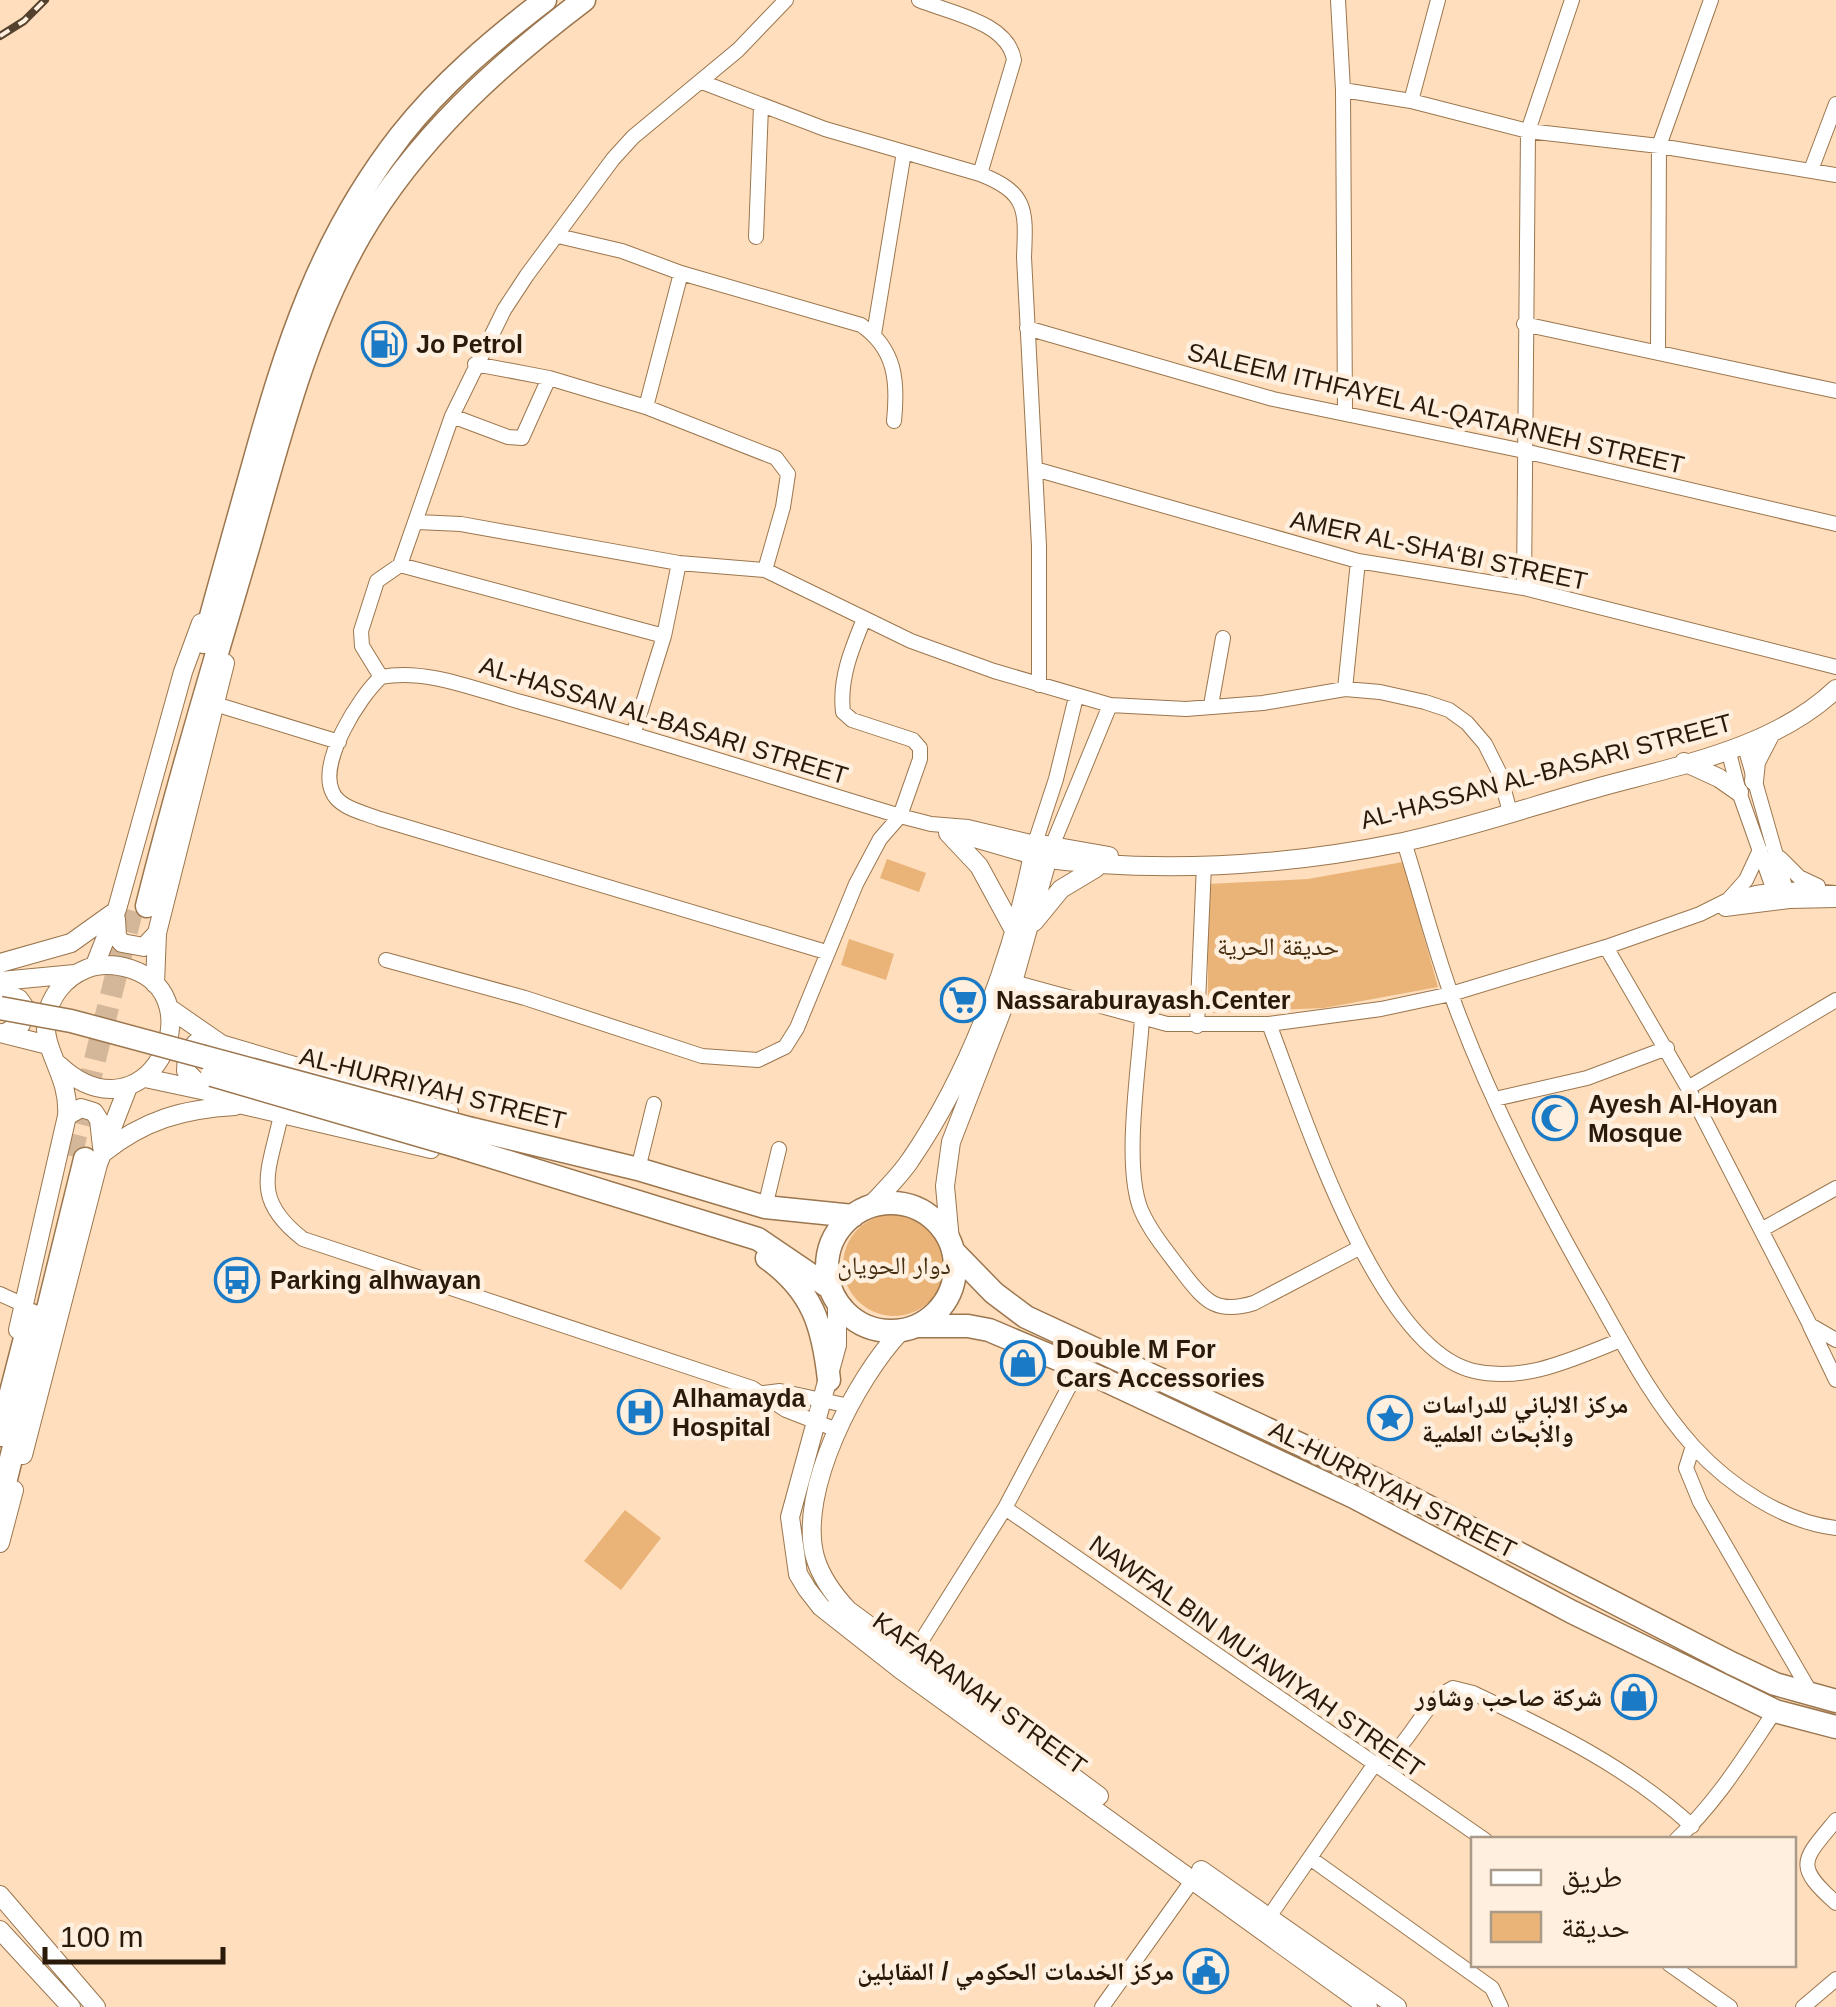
<svg xmlns="http://www.w3.org/2000/svg" width="1836" height="2007" font-family="Helvetica,'Noto Naskh Arabic',sans-serif">
	<style>
		.green { fill: #eab479 }
		.lines { fill: none; stroke-linecap: round; stroke-linejoin: round }
		.trunk-tunnel { stroke: #d3b798; stroke-width: 22; stroke-dasharray: 22 11; stroke-linecap: butt }
		.minor-casing { stroke: #9b764e; stroke-width: 16 }
		.tertiary-casing { stroke: #9b764e; stroke-width: 20 }
		.secondary-casing { stroke: #9b764e; stroke-width: 20 }
		.trunk-casing { stroke: #9b764e; stroke-width: 25 }
		.minor { stroke: #fff; stroke-width: 14 }
		.tertiary { stroke: #fff; stroke-width: 18 }
		.secondary { stroke: #fff; stroke-width: 18 }
		.trunk { stroke: #fff; stroke-width: 22 }
		.rail-casing { stroke: #53412d; stroke-width: 8 }
		.rail { stroke: #ffefde; stroke-width: 4; stroke-dasharray: 11; stroke-linecap: butt }
		.trunk-bridge-casing { stroke: #9b764e; stroke-width: 25; stroke-linecap: butt }
		.trunk-bridge { stroke: #fff; stroke-width: 22 }
		.labels { text-anchor: middle; stroke-width: 9; stroke-linejoin: round; paint-order: stroke }
		.poi-label { font-size: 25px; font-weight: bold; fill: #291a0a; stroke: #ffefde; text-anchor: start }
		.street-label { font-size: 25px; fill: #291a0a; stroke: #ffefde }
		.park-label { font-size: 25px; fill: #462f12; stroke: #ffefde }
	</style>
	<rect width="100%" height="100%" fill="#fedebc"/>
	<!-- green -->
	<path class="green" d="M887 859 926 873 919 892 880 878Z
		M1403 862 1438 987 1324 1008 1208 1013V884L1308 879Z
		M849 939 894 954 886 980 841 965Z
		M843 1265a51 51 0 1 1 102 0a51 51 0 1 1-102 0Z
		M625 1510 661 1538 621 1590 584 1561Z"/>
	<g class="lines">
		<!-- trunk-tunnel -->
		<path class="trunk-tunnel" d="M71 1156 134 903"/>
		<defs>
			<path id="minor" d="M919 0C950 13 1008 22 1014 60L980 174C1028 193 1026 210 1024 257L1039 546V685
				M1338 0 1343 90 1345 412
				M702 82 825 129 980 174
				M1343 90 1411 101 1528 131 1659 146 1836 175
				M1411 101 1438 0
				M1811 170 1836 104
				M558 236 622 251 681 273 861 325C896 349 898 382 894 421
				M756 237 761 106
				M1524 324 1836 391
				M1027 328 1273 399 1524 451 1836 524
				M874 334 904 152
				M1658 351 1659 146 1711 0
				M475 364 549 378 646 407 776 458 788 474 783 507 765 570
				M646 407 681 273
				M452 416 508 437 522 438 549 378
				M1035 469 1358 561 1524 588 1836 667
				M417 522 461 524 679 563 765 570 911 641 994 671 1110 705 1186 709 1263 703 1345 689 1380 692 1425 702 1449 710 1467 723 1485 744 1499 772 1510 812
				M400 565 452 416 504 310 527 275 613 159 633 137 738 50 786 0
				M1524 588 1528 131 1572 0
				M381 677C426 668 477 690 521 702 649 737 774 778 900 816L931 824 968 827 1035 843 1056 779 1076 697
				M381 677C359 697 319 761 332 791 338 808 365 813 380 819L826 952
				M381 677 362 646 361 631 377 581 400 565 664 636
				M1345 689 1358 561
				M215 704 339 742
				M1211 705 1223 638
				M634 732 664 636 679 563
				M1744 743 1789 901
				M1728 749 1739 792 1778 902
				M950 833 1033 857
				M1404 842C1420 892 1433 944 1451 994 1489 1100 1543 1203 1599 1301 1627 1351 1655 1404 1694 1447 1729 1485 1783 1522 1836 1528
				M1052 846 1110 705
				M1780 858 1799 877 1818 886
				M1729 899 1746 880 1760 850
				M1725 909 1789 901 1836 900
				M1606 947 1688 1088 1810 1325 1836 1340
				M386 960 525 998 702 1056 758 1060 785 1047 797 1028 856 884 880 839 900 816 920 759V748L913 740 852 720 843 712C839 679 852 648 864 619
				M1013 982 1167 1024H1269L1381 1009 1451 994 1606 947 1700 914 1728 900 1756 893 1785 889 1836 893
				M1142 1019C1139 1068 1123 1166 1141 1210 1151 1233 1169 1254 1184 1274 1206 1303 1218 1314 1254 1303L1359 1248
				M1269 1024C1303 1111 1377 1349 1474 1371 1525 1383 1575 1358 1621 1340
				M1197 1026 1204 865
				M1688 1088 1836 1000
				M1495 1099 1587 1078 1667 1048
				M281 1115C269 1172 250 1198 303 1239L752 1388 786 1410 837 1430
				M638 1169 654 1104
				M765 1207 779 1149
				M1761 1230 1836 1188
				M0 1294 24 1305
				M1810 1326 1836 1380
				M764 1393 780 1391 849 1406
				M1693 1446 1686 1468 1700 1502 1812 1695
				M1005 1508 1485 1840
				M908 1662 1005 1508 1079 1368
				M1836 1820C1803 1860 1793 1865 1836 1903
				M1676 1840C1717 1802 1744 1757 1775 1711
				M1310 1858 1492 1988 1501 2007
				M1264 1924 1374 1765C1412 1750 1417 1706 1453 1688L1473 1693C1551 1730 1628 1767 1692 1826
				M1669 1964 1730 2007
				M1102 2007 1197 1874
				M1803 2007 1836 1979"/>
			<path id="tertiary" d="M1684 762 1719 778 1739 792
				M1754 781 1756 762 1771 733
				M948 833 979 866 1016 934
				M1033 857C1154 874 1282 867 1403 842 1469 828 1535 805 1600 787 1680 765 1774 748 1836 689
				M1034 922 1061 889 1096 868
				M870 1206C884 1191 900 1176 911 1159 972 1070 1016 949 1035 843L1109 856
				M950 1241 945 1186 951 1142 1013 982 1050 850
				M837 1303V1345L790 1517 798 1574 807 1589 821 1607 901 1670 1368 2007
				M901 1331C856 1378 797 1491 815 1557 821 1578 833 1594 848 1610L1099 1796
				M1201 1870 1397 2007"/>
			<path id="secondary" d="M116 919 117 937 122 943 144 947 157 933
				M0 963 71 943 113 913
				M95 965 117 909 183 672 201 623
				M0 981 75 974
				M155 984 157 933 225 663
				M0 990 19 999 24 1006 21 1024 5 1033
				M169 1008 221 1044 449 1112
				M0 1033 48 1045
				M196 1043 187 1053 186 1071 205 1090
				M145 1078 206 1091 243 1105 431 1149
				M67 1116 81 1108 94 1112 99 1120 102 1147
				M103 1153C144 1120 183 1109 235 1106
				M18 1330 67 1116C70 1076 43 1052 46 1021 49 997 64 978 86 969 101 963 115 964 131 969 218 998 146 1146 59 1065
				M23 1455 98 1164 128 1087
				M0 1543 14 1490
				M0 1895 96 2007
				M0 1930 71 2007"/>
			<path id="trunk" d="M204 642C219 586 235 530 251 473 286 347 319 240 401 135 442 83 493 40 545 0
				M147 906C177 786 213 667 248 548 278 443 305 331 360 235 416 139 497 66 584 0
				M472 1129 638 1169 765 1207 853 1216
				M463 1148 758 1239 830 1288
				M827 1267a64 64 0 1 1 128 0a64 64 0 1 1-128 0Z
				M954 1252 994 1293 1026 1317 1375 1479 1731 1663 1775 1684 1836 1701
				M767 1258C813 1291 823 1326 829 1380
				M918 1326H968L989 1330 1079 1368 1354 1497 1572 1612 1775 1711 1836 1727
				M0 1435 31 1315
				M0 1503 85 1159"/>
		</defs>
		<!-- minor casing -->
		<use href="#minor" class="minor-casing"/>
		<!-- tertiary casing -->
		<use href="#tertiary" class="tertiary-casing"/>
		<!-- secondary casing -->
		<use href="#secondary" class="secondary-casing"/>
		<!-- trunk casing -->
		<use href="#trunk" class="trunk-casing"/>
		<!-- minor -->
		<use href="#minor" class="minor"/>
		<!-- tertiary -->
		<use href="#tertiary" class="tertiary"/>
		<!-- secondary -->
		<use href="#secondary" class="secondary"/>
		<!-- trunk -->
		<use href="#trunk" class="trunk"/>
		<defs>
			<path id="rail" d="M0 36 24 21 45 0"/>
		</defs>
		<!-- rail casing -->
		<use href="#rail" class="rail-casing"/>
		<!-- rail -->
		<use href="#rail" class="rail"/>
		<defs>
			<path id="trunk-bridge" d="M0 1008 71 1021 472 1129
				M212 1075 463 1148"/>
		</defs>
		<!-- trunk-bridge casing -->
		<use href="#trunk-bridge" class="trunk-bridge-casing"/>
		<!-- trunk-bridge -->
		<use href="#trunk-bridge" class="trunk-bridge"/>
	</g>
	<!-- icons -->
	<defs>
		<symbol id="fuel-ring" viewBox="-11 -11 22 22"><circle r="9.5" fill="#ffefde" stroke="#1a7ac6" stroke-width="1.5"/><path d="M-5.5-6h7V0h2V4h1.3V-2.5L3-4.5l.8-.8L6-3V5H2.5V1h-1V6h-7ZM-4.2-4.7v3.2H.2V-4.7Z" fill="#1a7ac6"/></symbol>
		<symbol id="supermarket-ring" viewBox="-11 -11 22 22"><circle r="9.5" fill="#ffefde" stroke="#1a7ac6" stroke-width="1.5"/><path d="M-6-5.5h2.5l.6 2H6L4.5 2H-2.5L-4.4-4H-6ZM-1.5 3.2a1.3 1.3 0 1 0 .1 0ZM3 3.2a1.3 1.3 0 1 0 .1 0Z" fill="#1a7ac6"/></symbol>
		<symbol id="mosque-ring" viewBox="-11 -11 22 22"><circle r="9.5" fill="#ffefde" stroke="#1a7ac6" stroke-width="1.5"/><path d="M3.5-4.9A6 6 0 1 0 3.5 4.9A5 5 0 1 1 3.5-4.9Z" fill="#1a7ac6"/></symbol>
		<symbol id="bus-ring" viewBox="-11 -11 22 22"><circle r="9.5" fill="#ffefde" stroke="#1a7ac6" stroke-width="1.5"/><path d="M-5-6H5V4H4V6H2V4H-2V6H-4V4H-5ZM-3.5-4V0h7V-4ZM-3.5 1.2v1.5H-2V1.2ZM2 1.2v1.5H3.5V1.2Z" fill="#1a7ac6"/></symbol>
		<symbol id="shop-ring" viewBox="-11 -11 22 22"><circle r="9.5" fill="#ffefde" stroke="#1a7ac6" stroke-width="1.5"/><path d="M-5-2.5h2.3a2.7 3.5 0 0 1 5.4 0H5L5.5 6h-11ZM-1.5-2.5h3a1.5 2.3 0 0 0-3 0Z" fill="#1a7ac6"/></symbol>
		<symbol id="hospital-ring" viewBox="-11 -11 22 22"><circle r="9.5" fill="#ffefde" stroke="#1a7ac6" stroke-width="1.5"/><path d="M-5-5h3v3.5h4V-5h3V5h-3V1.5h-4V5h-3Z" fill="#1a7ac6"/></symbol>
		<symbol id="sight-ring" viewBox="-11 -11 22 22"><circle r="9.5" fill="#ffefde" stroke="#1a7ac6" stroke-width="1.5"/><path d="M0-6L1.8-2.2L6-1.7L2.9 1.2L3.7 5.4L0 3.3L-3.7 5.4L-2.9 1.2L-6-1.7L-1.8-2.2Z" fill="#1a7ac6"/></symbol>
		<symbol id="civic-ring" viewBox="-11 -11 22 22"><circle r="9.5" fill="#ffefde" stroke="#1a7ac6" stroke-width="1.5"/><path d="M-.6-6.5H3V-4.5H.6V-3L4-1V1h2V6H-6V1h2V-1L-.6-3ZM-1.2 2.5V6h2.4V2.5Z" fill="#1a7ac6"/></symbol>
	</defs>
	<g fill-rule="evenodd">
		<use href="#fuel-ring" x="359" y="319" width="50" height="50"/>
		<use href="#supermarket-ring" x="938" y="975" width="50" height="50"/>
		<use href="#mosque-ring" x="1530" y="1093" width="50" height="50"/>
		<use href="#bus-ring" x="212" y="1255" width="50" height="50"/>
		<use href="#shop-ring" x="998" y="1338" width="50" height="50"/>
		<use href="#hospital-ring" x="615" y="1387" width="50" height="50"/>
		<use href="#sight-ring" x="1365" y="1393" width="50" height="50"/>
		<use href="#shop-ring" x="1609" y="1672" width="50" height="50"/>
		<use href="#civic-ring" x="1181" y="1946" width="50" height="50"/>
	</g>
	<g class="labels">
		<!-- poi labels -->
		<g class="poi-label">
			<text x="416" y="353">Jo Petrol</text>
			<text x="996" y="1009">Nassaraburayash.Center</text>
			<text x="1588" y="1113">Ayesh Al-Hoyan<tspan x="1588" dy="29">Mosque</tspan></text>
			<text x="270" y="1289">Parking alhwayan</text>
			<text x="1056" y="1358">Double M For<tspan x="1056" dy="29">Cars Accessories</tspan></text>
			<text x="672" y="1407">Alhamayda<tspan x="672" dy="29">Hospital</tspan></text>
			<text x="1422" y="1413">مركز الالباني للدراسات<tspan x="1422" dy="29">والأبحاث العلمية</tspan></text>
			<text x="1602" y="1706" text-anchor="end">شركة صاحب وشاور</text>
			<text x="1174" y="1980" text-anchor="end">مركز الخدمات الحكومي / المقابلين</text>
		</g>
		<!-- street labels -->
		<g class="street-label">
			<text transform="translate(1436 408) rotate(13)" y="9">SALEEM ITHFAYEL AL-QATARNEH STREET</text>
			<text transform="translate(1439 550) rotate(12)" y="9">AMER AL-SHA‘BI STREET</text>
			<text transform="translate(664 720) rotate(17)" y="9">AL-HASSAN AL-BASARI STREET</text>
			<text transform="translate(1546 771) rotate(-15)" y="9">AL-HASSAN AL-BASARI STREET</text>
			<text transform="translate(433 1088) rotate(14)" y="9">AL-HURRIYAH STREET</text>
			<text transform="translate(1393 1489) rotate(27)" y="9">AL-HURRIYAH STREET</text>
			<text transform="translate(1257 1656) rotate(35)" y="9">NAWFAL BIN MU'AWIYAH STREET</text>
			<text transform="translate(980 1693) rotate(36)" y="9">KAFARANAH STREET</text>
		</g>
		<!-- park labels -->
		<g class="park-label">
			<text x="1278" y="955">حديقة الحرية</text>
			<text x="894" y="1274">دوار الحويان</text>
		</g>
	</g>
	<!-- legend -->
	<rect x="1471" y="1837" width="325" height="130" fill="#ffefde" stroke="#a99a89" stroke-width="2.5"/>
	<rect x="1491" y="1870" width="50" height="15" fill="#ffffff" stroke="#a99a89" stroke-width="2.5"/>
	<text x="1561" y="1887" font-size="30" fill="#291a0a">طريق</text>
	<rect x="1491" y="1912" width="50" height="30" fill="#eab479" stroke="#a99a89" stroke-width="2.5"/>
	<text x="1561" y="1937" font-size="30" fill="#291a0a">حديقة</text>
	<!-- scale -->
	<path d="M45 1947v15h178v-15" fill="none" stroke="#291a0a" stroke-width="5"/>
	<text x="60" y="1947" font-size="30" fill="#291a0a" stroke="#ffefde" stroke-width="8" paint-order="stroke">100 m</text>
</svg>
